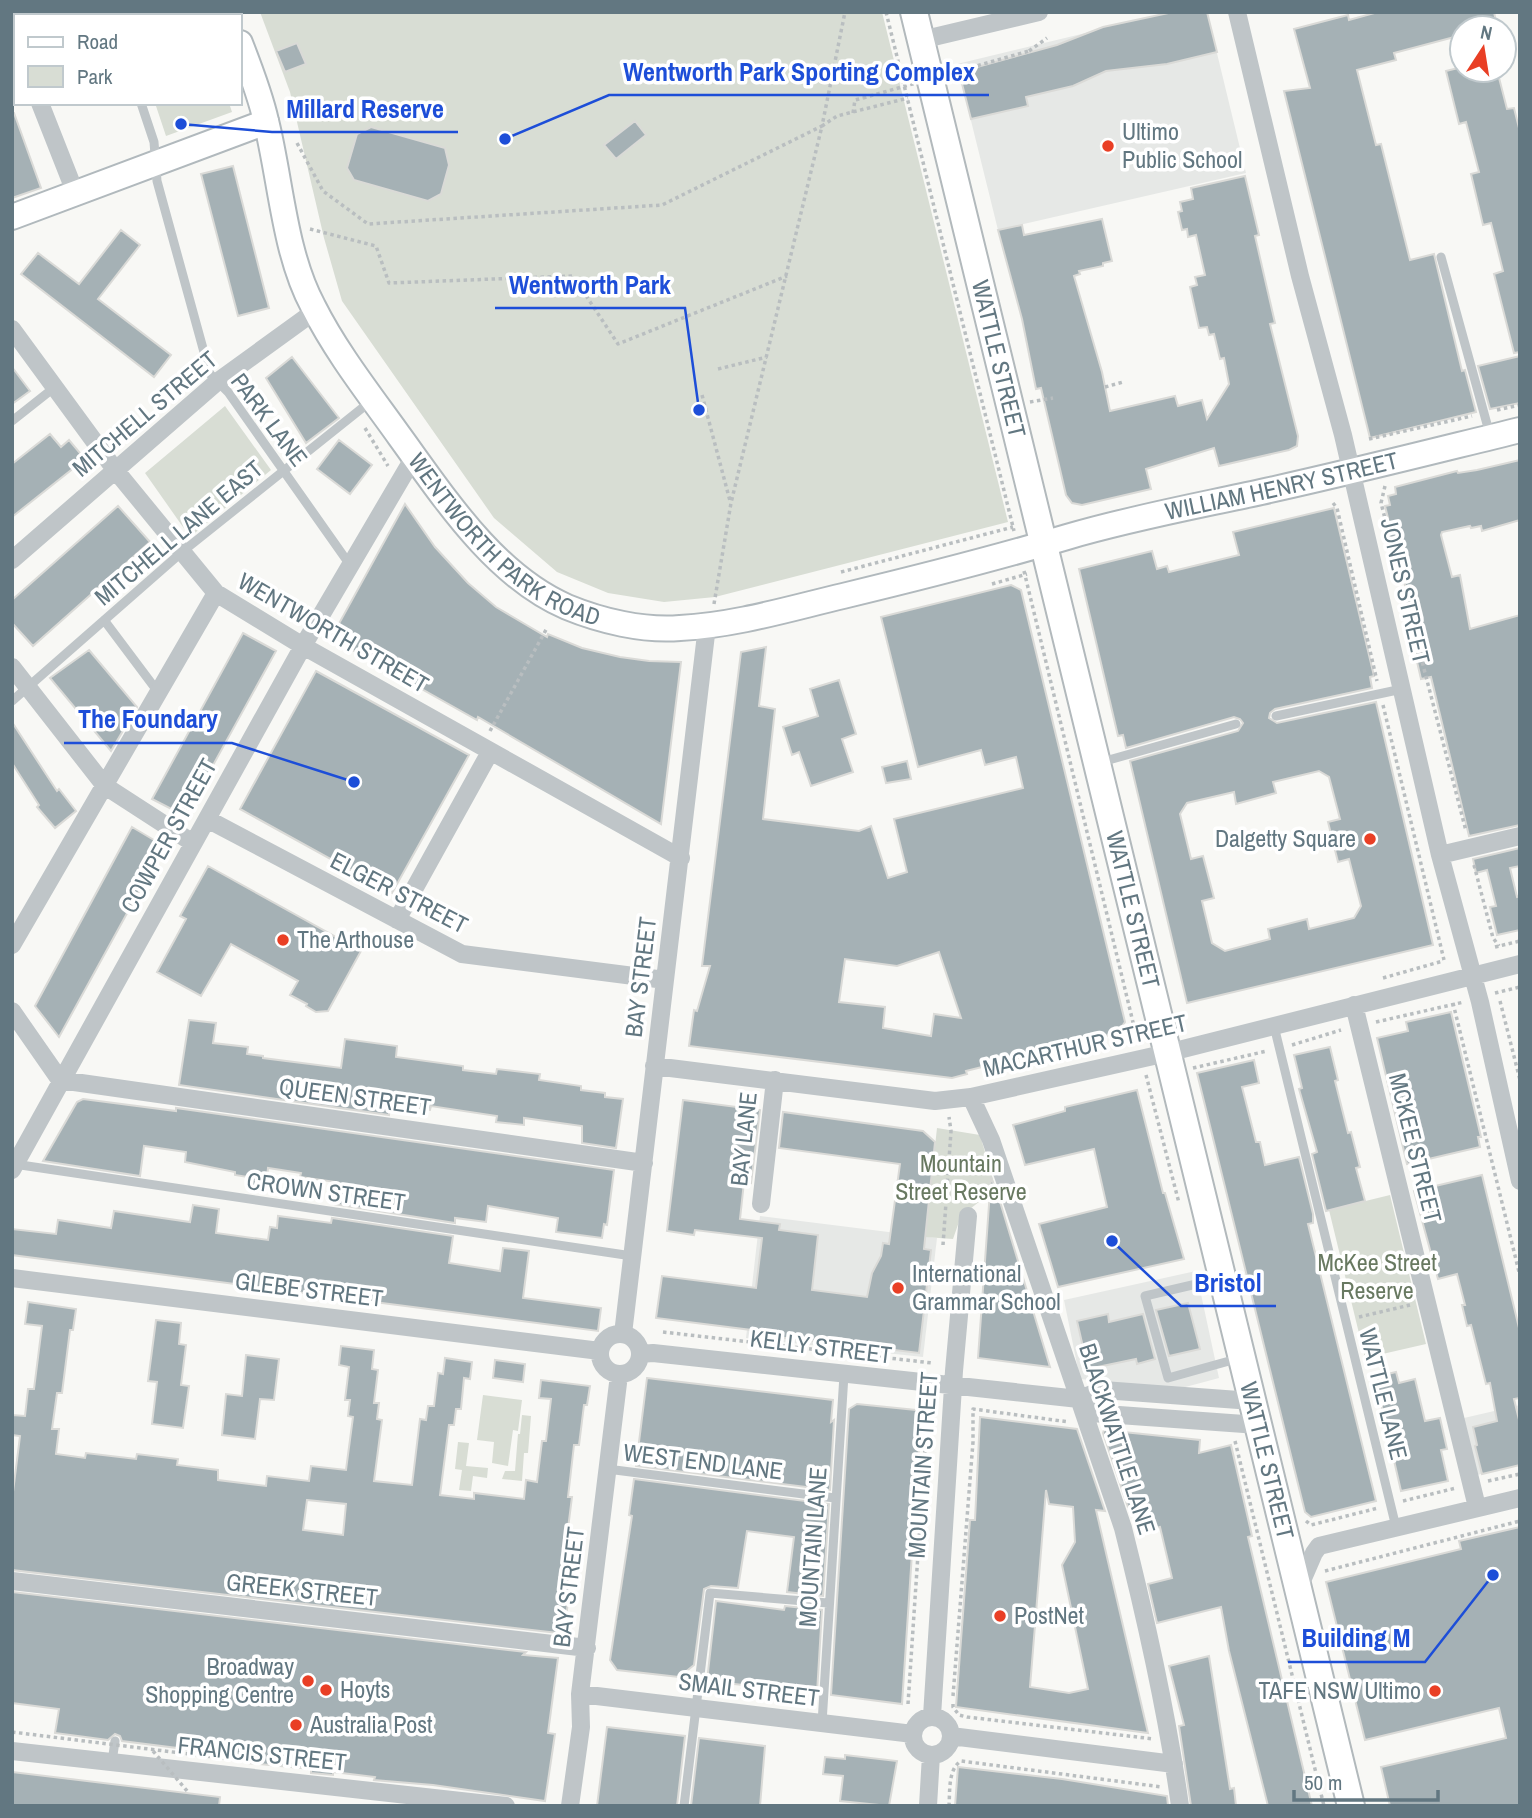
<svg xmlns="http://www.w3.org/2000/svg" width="1532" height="1818" font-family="'Archivo Narrow',sans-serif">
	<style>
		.built { fill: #e6e8e6 }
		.green { fill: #d8ddd4 }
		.building { fill: #a5b1b5; stroke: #dadad7; stroke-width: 2; fill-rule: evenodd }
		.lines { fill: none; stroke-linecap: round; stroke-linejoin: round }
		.secondary-casing { stroke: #b1b9bd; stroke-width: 28 }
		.primary-casing { stroke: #b2b9bc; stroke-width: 30 }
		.path { stroke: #b9bec0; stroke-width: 3.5; stroke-dasharray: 3.5 3.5; stroke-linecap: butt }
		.lane { stroke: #bfc5c8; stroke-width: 9 }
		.street { stroke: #bfc5c8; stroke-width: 18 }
		.secondary { stroke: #fff; stroke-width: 24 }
		.primary { stroke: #fff; stroke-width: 26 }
		.path-bridge { stroke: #b9bec0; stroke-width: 3.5; stroke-dasharray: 3.5 3.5; stroke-linecap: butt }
		.poi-dot { fill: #e93f25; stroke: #fff; stroke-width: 2.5 }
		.labels { text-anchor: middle; stroke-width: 7; stroke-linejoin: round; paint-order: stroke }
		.poi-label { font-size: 24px; fill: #627781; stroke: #fff; text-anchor: start }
		.street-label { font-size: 24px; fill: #627781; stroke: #fff }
		.park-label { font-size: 24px; fill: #687961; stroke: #fff }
		.leader { fill: none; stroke: #1d4ed8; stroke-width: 2.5 }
		.callout-dot { fill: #1d4ed8; stroke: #fff; stroke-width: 2.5 }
		.callout-label { font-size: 26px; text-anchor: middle; font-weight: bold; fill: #1d4ed8; stroke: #fff; stroke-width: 7; stroke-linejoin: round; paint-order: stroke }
	</style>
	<rect width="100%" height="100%" fill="#f8f8f5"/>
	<!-- built -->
	<path class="built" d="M1173 12H1207L1246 173 998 230 957 64Z
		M760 1216 937 1238 923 1357 746 1338Z
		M1196 1271 1219 1378 1178 1389 1080 1379 1064 1300Z
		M1520 1405V1465L1477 1475 1464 1418Z"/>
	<!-- green -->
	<path class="green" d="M260 12H882L1008 522 715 597 664 602 608 593 557 572 494 518 342 301 324 238 290 92Z
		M155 103H229L232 112 166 136Z
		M225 406 271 470 190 537 145 473Z
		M937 1128 980 1135 999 1200 984 1198 961 1216 953 1239 925 1237Z
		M1390 1195 1426 1344 1365 1358 1329 1210Z
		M483 1395 522 1400 518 1431 513 1430 508 1466 492 1463 494 1442 477 1440Z
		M522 1415 531 1416 528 1453H524L522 1481 502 1479 505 1471H515L518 1434H520Z
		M458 1442 469 1443 466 1466 488 1468 487 1478 473 1476 471 1491 459 1490 462 1470 455 1469Z"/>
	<!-- building -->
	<path class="building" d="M1173 12H1207L1217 52 1167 64 1106 71 1073 86 1026 97 1028 106 971 119 959 72 1057 45 1103 27Z
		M1378 12H1494L1497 26 1488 28H1462V35L1394 53 1396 60 1357 70 1376 145 1381 144 1410 260 1434 254 1462 371 1465 370 1476 412 1370 438 1284 91 1310 88 1294 29 1348 15 1349 20Z
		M297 43 306 64 285 72 276 51Z
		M1462 67V70H1497L1507 109 1514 108 1520 132V352L1514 353 1494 274 1503 271 1491 223 1483 225 1471 174 1479 172 1466 122 1459 124 1446 71Z
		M12 113H14L41 188 12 198Z
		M635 121 646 135 616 159 604 145Z
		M371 127 445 148 449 165 441 194 428 201 354 180 347 168 357 134Z
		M233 166 269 308 238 316 201 174Z
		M1245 176 1259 235 1255 236 1275 323 1270 324 1298 436 1297 446 1289 450 1219 466 1214 448 1146 469 1151 489 1082 505 1072 503 1066 495 1041 388 1036 389 1022 319 998 230 1022 225 1024 235 1102 219 1112 261 1103 263V266L1079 271 1080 274 1074 276 1102 372 1110 411 1175 396 1178 406 1202 400 1207 419 1229 384 1224 358 1220 359 1214 334 1209 335 1207 327 1199 328 1190 287 1197 285 1195 277 1205 275 1196 235 1188 237 1187 229 1182 230 1178 212 1182 211 1180 202 1193 199 1191 188Z
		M121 230 140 245 98 299 171 355 154 377 21 274 38 253 79 284Z
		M1520 356V403L1490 409 1478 366Z
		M292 357 339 418 306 443 266 378Z
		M12 367 30 391 12 404Z
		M50 434 61 447 69 440 85 459 12 517V464Z
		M339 440 372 465 350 494 317 469Z
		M1520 460V520L1482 531 1481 526 1471 528 1470 526 1442 532 1441 535 1452 577 1460 575 1470 629 1520 615V825L1469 836 1431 677 1421 679 1415 653 1427 650 1418 615 1408 617 1406 608 1403 609 1398 591 1406 589 1395 545 1392 546 1390 537 1386 538 1381 519 1388 518 1385 506 1390 505 1388 496 1396 494 1395 487 1457 471 1458 473 1477 470Z
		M405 504 435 547 468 583 496 607 547 637 548 634 582 648 620 657 649 661 681 662 661 824 478 717 477 720 331 638Z
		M118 506 150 542 33 646 12 623V600Z
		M1334 508 1374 676 1370 677 1372 688 1275 709 1270 713 1269 718 1277 723 1376 702 1433 945 1187 1003 1130 761 1238 731 1243 723 1240 719 1234 717 1126 748 1123 735 1118 736 1079 569 1152 551 1157 569 1167 566 1169 572 1239 555 1233 532ZM1319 771 1329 777 1340 819 1328 822 1338 862 1349 859 1361 906 1354 918 1309 929 1307 919 1268 929 1270 939 1225 951 1212 943 1202 901 1214 898 1203 856 1191 859 1180 814 1187 803 1234 792 1236 804 1276 793 1273 782Z
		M1011 585 1021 590 1125 1022 1117 1033 966 1071 967 1074 952 1078 689 1046 694 1010 697 1011 710 966H702L741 652 766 647 759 706 775 709 763 819 859 831 871 826 888 878 907 872 894 819 1023 788 1016 757 985 765 981 750 918 767 881 617ZM939 952 961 1018 934 1014 931 1036 883 1028 885 1007 839 1002 845 959 897 966Z
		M243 633 276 651 185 816 152 799Z
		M89 650 137 707 111 751 50 678Z
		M316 671 469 755 392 893 240 809Z
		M839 680 856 734 842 739 853 772 811 786 799 752 792 755 783 727 818 716 810 689Z
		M12 722 57 791 59 789 76 811 55 828 37 807 39 805 12 763Z
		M907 761 911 779 886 783 882 767Z
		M132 827 164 846 59 1037 35 1006Z
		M1520 848V866L1510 868 1517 897 1520 896V930L1497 935 1490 907 1496 906 1487 870 1476 873 1473 859Z
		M208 866 361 951 328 1011 316 1012 306 1006 307 1004 290 995 298 981 231 944 201 996 157 972 186 919 180 916Z
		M1451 1012 1481 1137H1478L1480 1147 1407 1164 1377 1038 1408 1031 1406 1022Z
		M189 1020 216 1023 213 1043 248 1047 247 1054 263 1056V1058L341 1068 345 1039 397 1046 396 1057 463 1066V1070L496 1074 497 1069 540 1074 539 1080 581 1086V1090L605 1093V1097L623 1099 616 1148 582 1143V1126L524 1118V1125L496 1122 497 1116 431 1106 430 1110 390 1104 389 1115 179 1085Z
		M1330 1047 1338 1080 1335 1081 1348 1133 1351 1132 1360 1167 1356 1168 1365 1201 1326 1211 1312 1154 1317 1152 1299 1089 1302 1088 1294 1055Z
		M1254 1060 1259 1083 1242 1087 1256 1142H1260L1265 1165 1299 1157 1313 1214V1223L1308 1224 1376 1501 1311 1517 1305 1512 1298 1484 1197 1073Z
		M1137 1090 1163 1193H1165L1184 1259 1058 1287 1039 1224 1107 1207 1094 1149 1025 1165 1013 1125 1065 1111V1107Z
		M83 1099 176 1111V1108L614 1170 607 1225 604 1224 602 1238 556 1232 558 1218 488 1206 486 1222 455 1218V1223L333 1204 336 1182 300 1177 301 1173 268 1168 266 1188 247 1185 248 1177 235 1175V1172L185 1162 186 1152 144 1146 140 1176 43 1161 77 1102Z
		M683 1100 760 1110 751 1183 744 1182 740 1219 780 1224 779 1230 818 1235 812 1290 867 1297 872 1273 881 1256 883 1243 889 1244 900 1164 779 1148 783 1112 923 1131 935 1142 924 1249 931 1250 919 1353 870 1347 869 1344 839 1341 838 1344 751 1334V1330L656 1318 662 1276 756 1288 762 1238 695 1230 694 1235 667 1231Z
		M1482 1175 1520 1332V1398L1514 1399 1520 1424V1465L1482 1474 1475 1446 1477 1445 1473 1427 1497 1421 1490 1383 1486 1384 1471 1325 1467 1326 1462 1305H1465L1457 1274 1438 1279 1414 1191Z
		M991 1177 998 1195 1050 1367 978 1358Z
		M193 1205 219 1209 216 1233 268 1240 270 1227 277 1228 278 1216 331 1223 332 1218 453 1236 449 1263 500 1271 503 1248 529 1251 523 1298 601 1308 598 1331 12 1255V1229L56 1234 58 1220 111 1228 114 1211 190 1222Z
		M28 1302 76 1309 73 1330H70L62 1393H57L52 1429H59L56 1454 85 1458 86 1453 136 1459 137 1454 178 1459 177 1465 218 1470V1480L266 1486 267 1476 309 1481 311 1466 346 1470 353 1417 348 1416 350 1400H345L349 1367 339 1365 341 1346 374 1350 372 1369 378 1370 374 1403H379L377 1419 382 1420 374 1481 412 1485 420 1419 426 1420 428 1406H434L438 1373 443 1374 445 1358 472 1362 470 1379 464 1378 461 1409H456L454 1425H449L440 1495 474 1499V1493L524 1499 526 1480 537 1482 542 1441H546L551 1399 539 1398 541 1380 590 1386 587 1405H584L579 1445H574L568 1497H572L564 1560 572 1561 565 1629 558 1633 12 1570V1500L20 1436 12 1435V1415L25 1416 28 1389H34L42 1326 25 1324ZM307 1500 346 1504 343 1535 303 1530Z
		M1188 1303 1200 1349 1169 1356 1156 1310Z
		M1108 1314 1109 1322 1143 1314 1155 1359 1137 1364 1136 1359 1088 1369 1077 1321Z
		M156 1320 181 1323 179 1344 186 1345 181 1385 189 1386 183 1428 152 1424 157 1382 148 1381Z
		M246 1355 279 1359 274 1400 260 1399 255 1439 222 1435 226 1394 242 1396Z
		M495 1360 525 1364 523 1382 493 1378Z
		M1396 1372 1399 1383 1415 1379 1425 1421 1440 1418 1447 1449 1441 1450 1448 1481 1401 1491 1375 1377Z
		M647 1378 833 1400 831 1422 834 1420 830 1490 636 1466Z
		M857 1404 916 1410 921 1417 902 1704 831 1695 849 1409Z
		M980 1417 1077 1429 1105 1511 1096 1510 1148 1733 956 1707 970 1520H975ZM1046 1490 1049 1504 1073 1507 1075 1542 1062 1565 1088 1689 1069 1693 1030 1687Z
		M1104 1430 1200 1440 1199 1453 1231 1445 1252 1536 1248 1537 1312 1806H1268L1229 1651 1221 1607 1157 1623 1148 1584 1172 1578 1160 1527 1152 1529 1145 1502 1128 1507 1103 1433Z
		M634 1479 829 1504 823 1596 787 1592 794 1537 747 1531 738 1588 711 1586 704 1589 694 1665 679 1677 617 1670 610 1660 632 1516 629 1515Z
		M1520 1527V1806H1390L1381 1767 1506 1738 1499 1708 1365 1740 1326 1582 1461 1549 1459 1541Z
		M12 1592 526 1652 523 1655 558 1658 548 1733 555 1734 545 1801 433 1785 374 1780 375 1777 333 1772V1775L311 1773V1769L248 1763V1757L122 1741 120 1736 115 1734 108 1740 55 1733 59 1709 12 1703Z
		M716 1601 784 1610 785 1606 822 1610 817 1693 707 1681Z
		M1209 1656 1230 1789 1234 1788 1236 1806H1191L1179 1726 1184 1725 1169 1666Z
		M607 1727 685 1736 677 1806H597Z
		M699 1738 765 1746 760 1806H691Z
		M845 1755 897 1761 889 1806 840 1801 843 1776 823 1774 825 1757 845 1759Z
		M958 1767 1062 1779 1167 1796 1168 1806H955Z
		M12 1772 220 1797 219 1806H12Z"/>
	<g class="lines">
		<defs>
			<g id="secondary">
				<path d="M228 12 229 16"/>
				<path id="s1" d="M240 43C250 69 260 94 266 121 281 181 284 252 313 306 336 352 370 395 400 437 445 499 495 576 567 607 601 621 643 631 680 628 736 625 788 609 843 596 918 578 993 559 1067 537 1131 518 1197 506 1261 492 1348 473 1434 451 1520 430"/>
				<path d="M12 217 266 122"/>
			</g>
			<g id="primary">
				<path id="s2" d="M914 12 1351 1806"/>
			</g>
		</defs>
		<!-- secondary casing -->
		<use href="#secondary" class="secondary-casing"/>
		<!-- primary casing -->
		<use href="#primary" class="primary-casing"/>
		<!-- path -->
		<path class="path" d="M886 12 1014 531
			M1029 51 1047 38
			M853 113 855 100 863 98
			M297 143 323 191 368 224 662 205 822 126 845 12
			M310 229 376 246 389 283 573 276 618 344 787 276
			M718 369 767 357
			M1105 387 1123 382
			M702 395 730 501
			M1030 402 1053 398
			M1497 410 1520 405
			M365 428 388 466
			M1369 439 1472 416
			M1385 486 1381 503 1466 831
			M1333 503 1337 508 1377 681
			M1024 571 1138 1043
			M841 572 1013 527
			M992 584 1027 574
			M714 604 731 503 822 126 837 116 908 98
			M1383 705 1444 960
			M490 731 547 628
			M1474 865 1493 938 1499 946
			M1495 947 1520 941
			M1383 978 1443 961
			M1495 993 1520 987
			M1500 1001 1520 1080
			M1453 1003 1520 1276
			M1376 1022 1464 1002
			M1292 1045 1341 1030
			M1193 1068 1267 1051
			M1146 1075 1179 1203
			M943 1245 951 1131 949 1117
			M1359 1317 1410 1305
			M663 1332 932 1363
			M1235 1441 1324 1806
			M1488 1481 1520 1474
			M1403 1501 1456 1488
			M1306 1521 1311 1525 1378 1508
			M1325 1571 1520 1521
			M953 1696 973 1442V1409L1069 1422
			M908 1704 928 1404
			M953 1704V1707L959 1715 967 1717 1154 1739
			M949 1806C950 1791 948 1769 961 1761L1162 1787"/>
		<!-- lane -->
		<path class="lane" d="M108 12 109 16
			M141 103 154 142 157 181 210 374 228 392 350 565
			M1441 257 1490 435
			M12 421 55 387
			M104 620 158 692
			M12 701 182 552 371 401
			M1276 716 1402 689
			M1098 763 1236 724
			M1274 1026 1396 1527
			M14 1164 632 1256
			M1218 1279 1145 1296 1168 1378 1240 1358
			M607 1469 835 1498
			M822 1723 844 1375
			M112 1762 115 1741
			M684 1806 710 1593 828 1603"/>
		<!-- street -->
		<path class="street" d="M1237 12 1300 276 1343 435 1440 855 1480 1002 1520 1181
			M12 31 16 40
			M921 40 1039 12
			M40 103 75 192
			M12 329 116 471 216 593 303 646 681 858
			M12 560 217 382 315 311
			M12 667 105 786 193 843
			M207 819 462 954 665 980
			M1440 855 1520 836
			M397 920 490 752
			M12 945 216 593
			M1354 1005 1477 1507
			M12 1011 60 1080 644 1163
			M654 1066 935 1101 971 1097 1167 1053 1520 964
			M971 1097 991 1140 1123 1528C1146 1619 1167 1712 1180 1806
			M12 1170 303 646 414 457
			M761 1204 775 1080
			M12 1278 600 1351
			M623 1334 707 626
			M600 1354a20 20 0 1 1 40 0a20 20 0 1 1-40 0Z
			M640 1354 653 1353 1079 1399 1102 1412
			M1079 1399 1103 1390 1252 1401
			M1091 1413 1258 1425
			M12 1581 587 1648
			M1298 1590 1314 1553 1319 1546 1520 1498
			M580 1694 913 1734
			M932 1716 954 1371 968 1216
			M913 1736a19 19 0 1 1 38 0a19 19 0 1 1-38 0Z
			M951 1736 1174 1764
			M12 1751 506 1806
			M570 1806 581 1727 580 1694 619 1375
			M928 1806 931 1755"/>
		<!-- secondary -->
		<use href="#secondary" class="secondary"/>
		<!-- primary -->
		<use href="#primary" class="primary"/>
		<!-- path-bridge -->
		<path class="path-bridge" d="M863 98 1029 51
			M12 1732 229 1759 239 1756
			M153 1751 188 1792"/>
	</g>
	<!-- markers -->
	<g class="poi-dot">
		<circle cx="1108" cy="146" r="7"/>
		<circle cx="1370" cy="839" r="7"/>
		<circle cx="283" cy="940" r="7"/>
		<circle cx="898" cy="1288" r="7"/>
		<circle cx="1000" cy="1616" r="7"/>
		<circle cx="308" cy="1681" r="7"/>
		<circle cx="326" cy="1690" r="7"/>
		<circle cx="1435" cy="1691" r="7"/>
		<circle cx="296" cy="1725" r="7"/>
	</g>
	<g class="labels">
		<!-- poi labels -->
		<g class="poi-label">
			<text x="1122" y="140">Ultimo<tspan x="1122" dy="28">Public School</tspan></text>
			<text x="1356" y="847" text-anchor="end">Dalgetty Square</text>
			<text x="297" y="948">The Arthouse</text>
			<text x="912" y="1282">International<tspan x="912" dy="28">Grammar School</tspan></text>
			<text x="1014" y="1624">PostNet</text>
			<text x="294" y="1675" text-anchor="end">Broadway<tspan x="294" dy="28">Shopping Centre</tspan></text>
			<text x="340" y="1698">Hoyts</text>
			<text x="1421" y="1699" text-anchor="end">TAFE NSW Ultimo</text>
			<text x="310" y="1733">Australia Post</text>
		</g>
		<!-- street labels -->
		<g class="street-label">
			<text dy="8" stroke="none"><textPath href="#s2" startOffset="357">WATTLE STREET</textPath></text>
			<text transform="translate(145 414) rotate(-40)" y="8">MITCHELL STREET</text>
			<text transform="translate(269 420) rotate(53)" y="8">PARK LANE</text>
			<text dy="8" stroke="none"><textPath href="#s1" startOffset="1407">WILLIAM HENRY STREET</textPath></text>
			<text transform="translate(179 533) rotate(-40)" y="8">MITCHELL LANE EAST</text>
			<text dy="8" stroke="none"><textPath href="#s1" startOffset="581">WENTWORTH PARK ROAD</textPath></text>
			<text transform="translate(1405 591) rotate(77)" y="8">JONES STREET</text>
			<text transform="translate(333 633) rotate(30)" y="8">WENTWORTH STREET</text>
			<text transform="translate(169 836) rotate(-61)" y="8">COWPER STREET</text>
			<text transform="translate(399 893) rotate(27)" y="8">ELGER STREET</text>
			<text dy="8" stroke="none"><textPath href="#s2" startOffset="924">WATTLE STREET</textPath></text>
			<text transform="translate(641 977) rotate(-83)" y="8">BAY STREET</text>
			<text transform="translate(1085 1046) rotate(-13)" y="8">MACARTHUR STREET</text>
			<text transform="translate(355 1097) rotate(8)" y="8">QUEEN STREET</text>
			<text transform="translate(744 1139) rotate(-84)" y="8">BAY LANE</text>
			<text transform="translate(1415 1148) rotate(76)" y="8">MCKEE STREET</text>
			<text transform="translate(326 1192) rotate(8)" y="8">CROWN STREET</text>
			<text transform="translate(309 1290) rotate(7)" y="8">GLEBE STREET</text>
			<text transform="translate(821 1347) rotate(7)" y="8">KELLY STREET</text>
			<text transform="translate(1383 1394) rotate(76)" y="8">WATTLE LANE</text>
			<text transform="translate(1117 1439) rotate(72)" y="8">BLACKWATTLE LANE</text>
			<text dy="8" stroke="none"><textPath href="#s2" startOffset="1491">WATTLE STREET</textPath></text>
			<text transform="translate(703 1462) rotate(7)" y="8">WEST END LANE</text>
			<text transform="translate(923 1465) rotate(-86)" y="8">MOUNTAIN STREET</text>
			<text transform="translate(813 1547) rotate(-86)" y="8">MOUNTAIN LANE</text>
			<text transform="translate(569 1587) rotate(-83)" y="8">BAY STREET</text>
			<text transform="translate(302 1590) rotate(6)" y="8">GREEK STREET</text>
			<text transform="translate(749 1690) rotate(7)" y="8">SMAIL STREET</text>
			<text transform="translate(262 1754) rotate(6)" y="8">FRANCIS STREET</text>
		</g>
		<!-- park labels -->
		<g class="park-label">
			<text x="961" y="1172">Mountain<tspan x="961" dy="28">Street Reserve</tspan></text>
			<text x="1377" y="1271">McKee Street<tspan x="1377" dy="28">Reserve</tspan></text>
		</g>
	</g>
	<!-- callouts -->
	<path class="leader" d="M505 139L609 95H989M181 124L272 132H458M699 410L685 308H495M354 782L232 743H64M1112 1241L1181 1306H1276M1493 1575L1425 1662H1288"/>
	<g class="callout-dot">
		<circle cx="505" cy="139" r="7"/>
		<circle cx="181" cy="124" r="7"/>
		<circle cx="699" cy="410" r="7"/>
		<circle cx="354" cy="782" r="7"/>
		<circle cx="1112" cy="1241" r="7"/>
		<circle cx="1493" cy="1575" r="7"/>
	</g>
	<g class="callout-label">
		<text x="799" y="81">Wentworth Park Sporting Complex</text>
		<text x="365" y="118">Millard Reserve</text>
		<text x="590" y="294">Wentworth Park</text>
		<text x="148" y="728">The Foundary</text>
		<text x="1228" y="1292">Bristol</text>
		<text x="1356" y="1647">Building M</text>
	</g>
	<!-- border -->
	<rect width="1532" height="1818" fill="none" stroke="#627781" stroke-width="28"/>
	<!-- legend -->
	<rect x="14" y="14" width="228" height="91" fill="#ffffff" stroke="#c0c9cd" stroke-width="2"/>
	<rect x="28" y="37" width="35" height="10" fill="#ffffff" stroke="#c0c9cd" stroke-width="2"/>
	<text x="77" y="49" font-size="21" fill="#627781">Road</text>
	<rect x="28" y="66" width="35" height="21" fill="#d8ddd4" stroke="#c0c9cd" stroke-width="2"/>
	<text x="77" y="84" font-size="21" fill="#627781">Park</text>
	<!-- north arrow -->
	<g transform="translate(1483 49) rotate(12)"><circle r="33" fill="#ffffff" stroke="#c0c9cd" stroke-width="2"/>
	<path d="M0-5L12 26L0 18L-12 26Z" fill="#e93f25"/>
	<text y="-10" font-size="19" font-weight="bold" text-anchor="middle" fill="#627781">N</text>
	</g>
	<!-- scale -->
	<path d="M1294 1790v10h144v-10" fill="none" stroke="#627781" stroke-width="3.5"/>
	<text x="1304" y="1790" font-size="21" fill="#627781" stroke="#ffffff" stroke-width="5" paint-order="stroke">50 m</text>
</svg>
